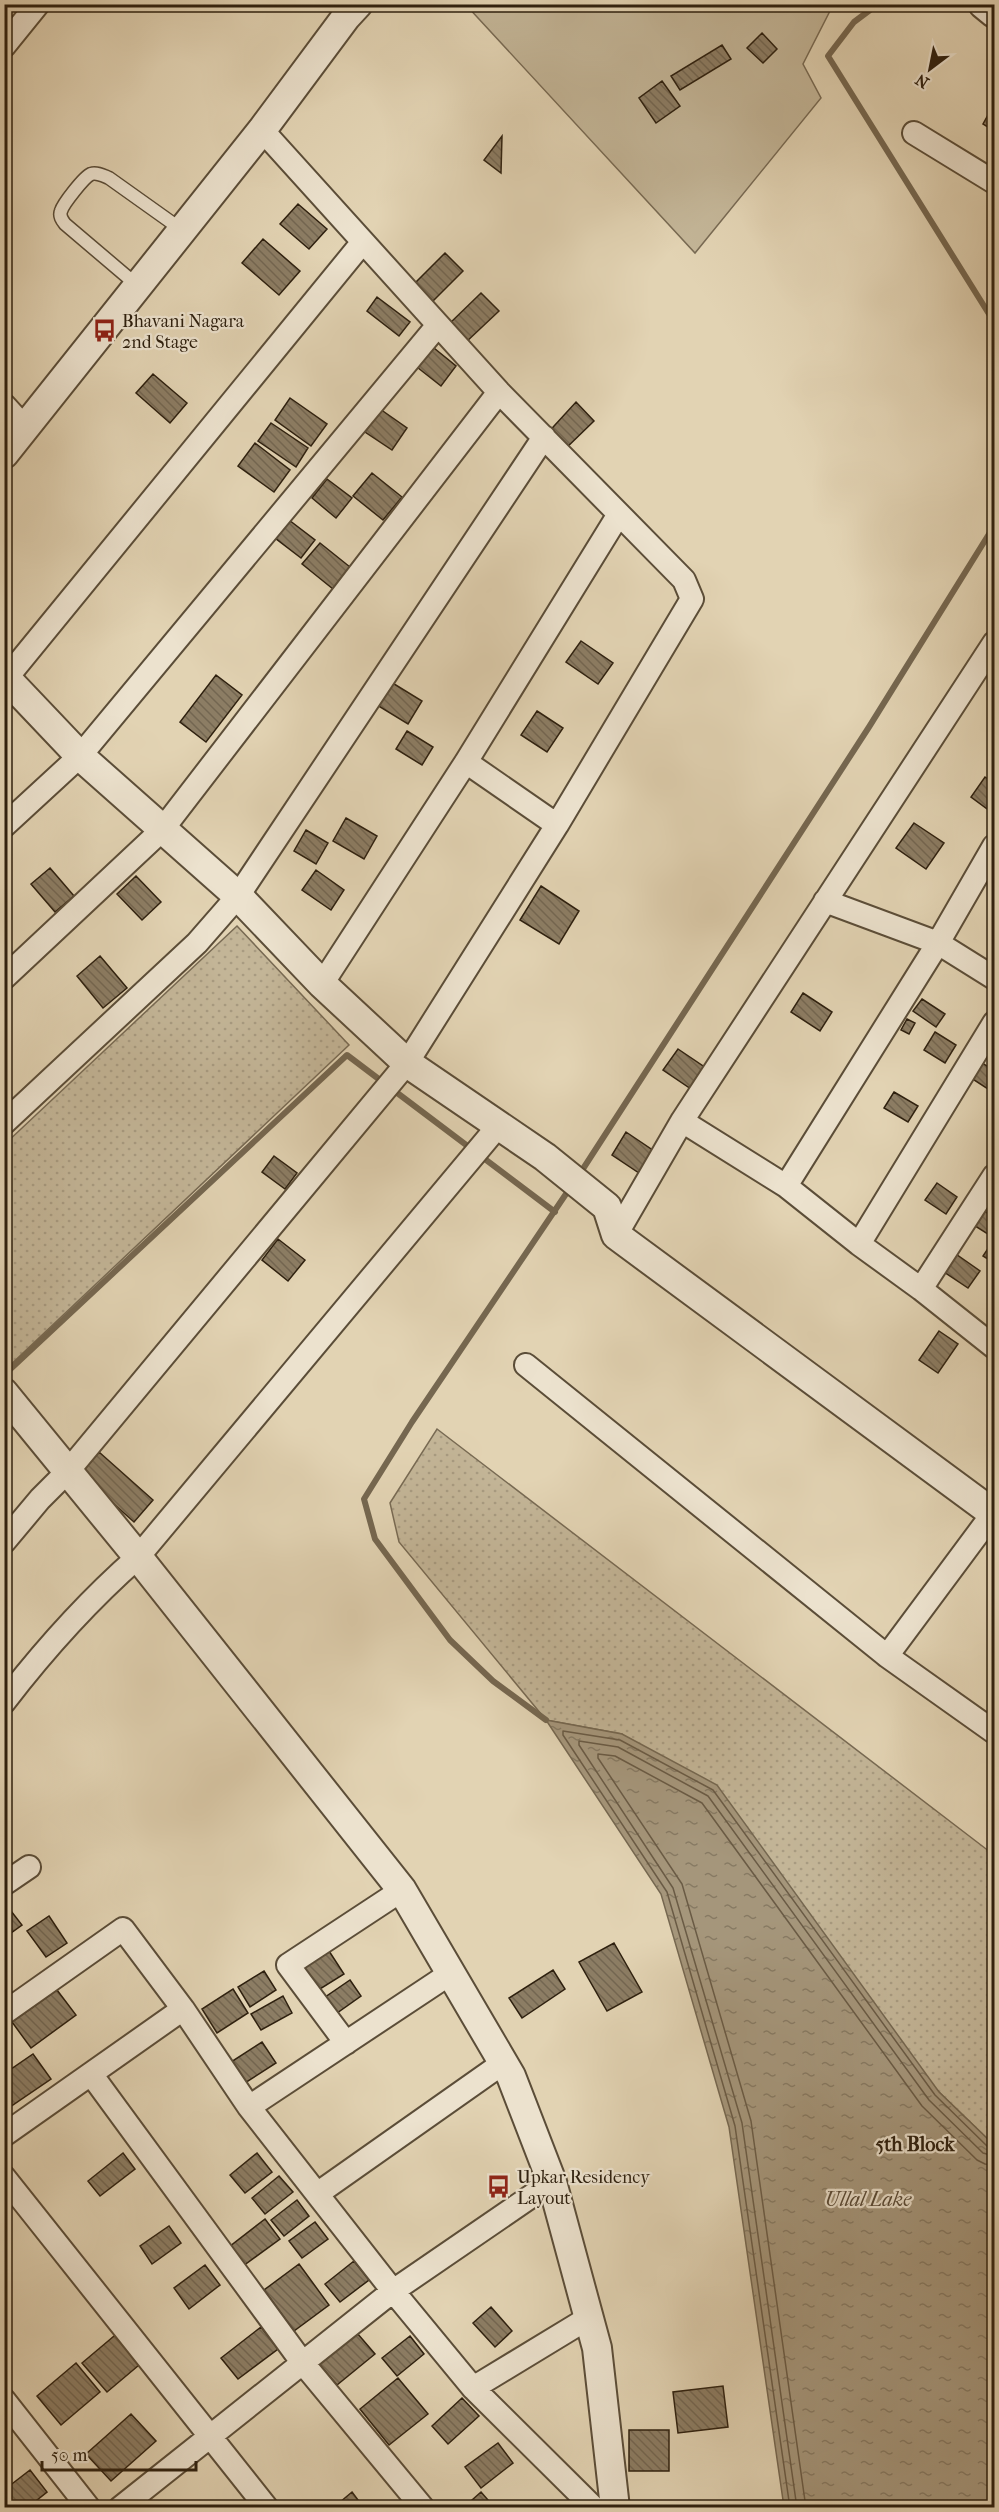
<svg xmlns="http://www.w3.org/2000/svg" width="999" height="2512" font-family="'IM FELL French Canon',serif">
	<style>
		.green { fill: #c3b597; stroke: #786a53; stroke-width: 1.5 }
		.park { fill: url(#park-dots); stroke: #786a53; stroke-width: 1.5 }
		.water { fill: url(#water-ripples); stroke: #756750; stroke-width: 1.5 }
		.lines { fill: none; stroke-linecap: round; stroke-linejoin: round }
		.shore { stroke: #6a5b45; stroke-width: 1.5 }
		.stream { stroke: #756750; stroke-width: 6 }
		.building { fill: url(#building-back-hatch); stroke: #2e200f; stroke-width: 1.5 }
		.service-casing { stroke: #5b4d38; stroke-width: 15 }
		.minor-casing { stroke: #5b4d38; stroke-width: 26 }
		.tertiary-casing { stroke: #5b4d38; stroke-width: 32 }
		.service { stroke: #ece2ce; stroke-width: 12 }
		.minor { stroke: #ece2ce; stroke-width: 22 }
		.tertiary { stroke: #ece2ce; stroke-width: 28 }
		.labels { text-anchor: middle; stroke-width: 4.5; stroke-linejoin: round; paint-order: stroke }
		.poi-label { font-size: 18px; fill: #2e200f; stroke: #ece2ce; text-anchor: start }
		.neighbourhood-label { font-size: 20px; font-weight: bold; fill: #2e200f; stroke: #ece2ce }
		.water-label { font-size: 20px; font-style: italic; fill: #584935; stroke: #ece2ce }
	</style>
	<defs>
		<pattern id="park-dots" width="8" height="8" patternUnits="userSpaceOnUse" patternTransform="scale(1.5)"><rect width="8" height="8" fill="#c3b597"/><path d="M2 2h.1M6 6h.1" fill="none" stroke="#a89b81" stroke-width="1.8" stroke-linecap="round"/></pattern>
		<pattern id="water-ripples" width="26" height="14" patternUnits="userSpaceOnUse" patternTransform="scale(1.5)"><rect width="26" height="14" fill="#a5967b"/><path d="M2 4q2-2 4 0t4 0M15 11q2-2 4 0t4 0" fill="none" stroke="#877a63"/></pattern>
		<pattern id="building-back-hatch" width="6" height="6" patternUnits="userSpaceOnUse" patternTransform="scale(1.5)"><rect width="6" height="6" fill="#8c7d64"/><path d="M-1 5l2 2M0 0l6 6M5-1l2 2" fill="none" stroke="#736651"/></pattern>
	</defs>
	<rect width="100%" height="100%" fill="#e2d3b3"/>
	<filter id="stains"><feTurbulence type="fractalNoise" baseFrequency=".00333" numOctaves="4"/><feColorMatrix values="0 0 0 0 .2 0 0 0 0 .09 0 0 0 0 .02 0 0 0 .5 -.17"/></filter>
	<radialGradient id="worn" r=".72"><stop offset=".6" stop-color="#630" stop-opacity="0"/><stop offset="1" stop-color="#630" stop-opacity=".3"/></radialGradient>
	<!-- green -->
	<path class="green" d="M466 5H833L803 64 821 98 695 253Z"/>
	<!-- park -->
	<path class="park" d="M237 926 349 1045 5 1370V1144Z
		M437 1429 994 1855V2145L939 2092 622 1734 546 1720 399 1542 390 1503Z"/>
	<!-- water -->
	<path class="water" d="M546 1720 622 1734 717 1785 939 2092 994 2145V2507H784L729 2127 661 1894Z"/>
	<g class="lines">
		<!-- shore -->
		<path class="shore" d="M790 2508 735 2126 667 1892 563 1735V1731L620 1740 713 1790 935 2095 988 2147 994 2149
			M797 2508 742 2123 673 1888 579 1745V1741L618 1747 708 1796 929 2100 983 2153 994 2156
			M806 2508 751 2121 682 1884 598 1758V1754L615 1756 702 1803 922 2106 977 2160 985 2164 994 2165"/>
		<!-- stream -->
		<path class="stream" d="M878 4 854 22 828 56 994 322
			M392 1089 555 1212
			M579 1175 869 727 994 526
			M4 1375 347 1055 384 1083
			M546 1720 493 1681 450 1640 375 1539 364 1499 412 1422 570 1188"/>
	</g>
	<!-- building -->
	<path class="building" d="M762 33 777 49 763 63 747 48Z
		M722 45 731 59 680 90 671 76Z
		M662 81 680 106 656 123 639 98Z
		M994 104V131L983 124Z
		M502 136 501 173 484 160Z
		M298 204 327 229 309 249 280 224Z
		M263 239 300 271 279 295 242 263Z
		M445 253 463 271 430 304 412 286Z
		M481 293 499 311 464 344 447 326Z
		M377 297 410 322 399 336 367 311Z
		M429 344 456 366 441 386 413 364Z
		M153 374 187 403 170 423 136 393Z
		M290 398 327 424 311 446 275 420Z
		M576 402 594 421 562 452 544 437Z
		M380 409 407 428 392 450 365 432Z
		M271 423 308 448 296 467 258 441Z
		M255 443 290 470 274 492 238 466Z
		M372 473 402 497 383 520 353 496Z
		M327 479 352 498 336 518 312 498Z
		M289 520 315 540 301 558 275 538Z
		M320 543 350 567 333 589 302 564Z
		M581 641 613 663 598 684 566 662Z
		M216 675 242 695 206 742 180 722Z
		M386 679 422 701 408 724 372 702Z
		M537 711 563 728 547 752 521 735Z
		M407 731 433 747 422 765 396 749Z
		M985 777 994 783V814L971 797Z
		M346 818 377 836 364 859 333 841Z
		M914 823 944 843 926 869 896 848Z
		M306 830 328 843 316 864 294 851Z
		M50 868 74 896 55 912 31 884Z
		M316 870 344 890 331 910 302 890Z
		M136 876 161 902 142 920 117 894Z
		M541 886 579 911 559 944 520 920Z
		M100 956 127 988 103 1008 77 976Z
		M803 993 832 1012 820 1031 791 1012Z
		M922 999 945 1014 936 1027 913 1011Z
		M907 1019 915 1023 909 1034 901 1030Z
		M935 1032 956 1045 945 1063 924 1050Z
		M678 1049 709 1070 694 1091 663 1070Z
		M978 1060 994 1071V1086L991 1091 968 1076Z
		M894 1092 918 1106 908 1122 884 1108Z
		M626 1132 657 1153 642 1175 612 1155Z
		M274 1156 297 1173 285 1189 262 1172Z
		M937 1183 957 1197 946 1214 925 1200Z
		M981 1209 994 1217V1238L972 1224Z
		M278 1239 305 1260 288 1281 262 1260Z
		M993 1241 994 1242V1263L983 1256Z
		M953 1252 980 1271 968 1288 941 1270Z
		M939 1331 958 1344 938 1373 919 1360Z
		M99 1452 153 1500 134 1522 80 1474Z
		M4 1902 22 1925 4 1938Z
		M49 1916 67 1943 46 1957 27 1931Z
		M614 1943 642 1992 607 2011 579 1962Z
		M329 1951 344 1974 312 1994 298 1971Z
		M553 1970 565 1989 522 2018 509 1998Z
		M264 1971 276 1990 250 2007 238 1987Z
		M350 1980 361 1996 330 2018 318 2002Z
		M233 1989 248 2013 217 2033 202 2009Z
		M57 1990 76 2015 31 2048 12 2022Z
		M283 1996 292 2013 261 2030 251 2014Z
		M262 2042 276 2063 245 2083 231 2062Z
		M33 2054 51 2079 4 2111V2074Z
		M123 2153 135 2169 100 2196 88 2181Z
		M257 2153 272 2172 245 2193 230 2175Z
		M279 2176 293 2192 265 2214 252 2198Z
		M297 2200 309 2216 284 2236 271 2220Z
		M265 2219 280 2239 243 2266 229 2247Z
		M315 2222 328 2239 302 2258 289 2241Z
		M169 2226 181 2243 152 2264 140 2246Z
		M354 2261 369 2280 340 2302 325 2284Z
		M299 2264 329 2305 294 2331 264 2290Z
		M205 2265 220 2285 189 2309 174 2288Z
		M491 2307 512 2331 495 2347 473 2323Z
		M261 2327 278 2349 238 2379 221 2358Z
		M120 2331 145 2360 107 2392 82 2363Z
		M357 2333 375 2354 337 2385 319 2364Z
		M410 2336 424 2354 397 2376 382 2358Z
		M76 2363 100 2392 61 2425 37 2396Z
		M398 2378 428 2414 389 2445 360 2409Z
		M723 2386 728 2427 678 2433 673 2392Z
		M462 2398 479 2416 448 2444 432 2426Z
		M131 2414 156 2441 111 2481 86 2454Z
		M629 2430H669V2471H629Z
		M498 2443 513 2463 481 2488 465 2467Z
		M30 2470 47 2492 27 2508H6L4 2490Z
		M352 2492 364 2508H333Z
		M481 2492 495 2508H463Z"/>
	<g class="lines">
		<defs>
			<path id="service" d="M138 286 65 224C62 220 59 216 61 211 63 204 84 177 91 174 97 172 104 176 109 178L182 230"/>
			<path id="minor" d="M4 46 38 4
				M914 133 994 182
				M4 405 26 429
				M4 681 362 243
				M466 762 557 825
				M4 826 80 756 438 325
				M825 901 938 943 994 978
				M4 978 162 830 499 392
				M322 984 466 762 619 514
				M682 1121 786 1186 859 1244 921 1289 994 1347
				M4 1123 197 943 238 896 544 437
				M786 1186 938 943 994 846
				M616 1235 682 1121 994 643
				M859 1244 994 1023
				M921 1289 994 1176
				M526 1365 887 1656 994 1732
				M4 1542 40 1499 68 1471 407 1063 557 825 692 599 684 580 499 392 262 130
				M887 1656 994 1512
				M4 1702C44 1650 89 1600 138 1557L499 1125
				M4 1884 29 1867
				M4 2013 123 1929 183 2009 249 2107 393 2291 473 2388 594 2508
				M346 2043 288 1965 402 1890
				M91 2074 302 2362 423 2508
				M249 2107 451 1973
				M4 2135 183 2009
				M4 2177 267 2508
				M317 2194 503 2063
				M473 2388 590 2317
				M4 2400 89 2508
				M120 2508 393 2291 552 2182"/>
			<path id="tertiary" d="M983 4 994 13
				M4 454 262 130 346 17 358 4
				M4 676 80 756 238 896 322 984 407 1063 545 1157 607 1207 616 1235 994 1514
				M4 1393 138 1557 402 1890 511 2076 552 2182 597 2348 615 2508"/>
		</defs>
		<!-- service casing -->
		<use href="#service" class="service-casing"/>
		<!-- minor casing -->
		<use href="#minor" class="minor-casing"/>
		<!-- tertiary casing -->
		<use href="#tertiary" class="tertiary-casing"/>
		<!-- service -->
		<use href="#service" class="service"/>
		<!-- minor -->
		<use href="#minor" class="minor"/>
		<!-- tertiary -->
		<use href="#tertiary" class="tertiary"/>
	</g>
	<!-- icons -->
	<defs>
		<symbol id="bus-bare" viewBox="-9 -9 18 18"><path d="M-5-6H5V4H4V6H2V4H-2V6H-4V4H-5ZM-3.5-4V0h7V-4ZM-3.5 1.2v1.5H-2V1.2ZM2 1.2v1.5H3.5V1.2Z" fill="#8f2418" stroke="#ece2ce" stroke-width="2.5" paint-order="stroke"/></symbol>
	</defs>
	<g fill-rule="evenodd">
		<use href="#bus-bare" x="88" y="314" width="33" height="33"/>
		<use href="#bus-bare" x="482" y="2170" width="33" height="33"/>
	</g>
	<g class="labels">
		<!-- poi labels -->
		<g class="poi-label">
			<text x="122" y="327">Bhavani Nagara<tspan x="122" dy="21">2nd Stage</tspan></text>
			<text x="517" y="2183">Upkar Residency<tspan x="517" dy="21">Layout</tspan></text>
		</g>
		<!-- neighbourhood labels -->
		<g class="neighbourhood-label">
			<text x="915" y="2151">5th Block</text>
		</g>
		<!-- water labels -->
		<g class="water-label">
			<text x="868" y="2206">Ullal Lake</text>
		</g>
	</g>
	<!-- margin -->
	<rect width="999" height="2512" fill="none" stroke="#e2d3b3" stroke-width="24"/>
	<rect x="6" y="6" width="987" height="2500" fill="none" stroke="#2e200f" stroke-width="3"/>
	<rect x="12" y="12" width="975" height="2488" fill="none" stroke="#2e200f" stroke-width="1.5"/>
	<!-- north arrow -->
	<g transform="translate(930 69) rotate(212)" stroke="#ece2ce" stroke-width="4.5" paint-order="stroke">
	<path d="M0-4.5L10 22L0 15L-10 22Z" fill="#2e200f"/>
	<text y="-9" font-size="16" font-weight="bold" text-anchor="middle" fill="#2e200f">N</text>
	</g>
	<!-- scale -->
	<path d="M42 2461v9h154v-9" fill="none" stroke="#2e200f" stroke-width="3"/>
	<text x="51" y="2461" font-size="18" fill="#2e200f" stroke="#ece2ce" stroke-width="4.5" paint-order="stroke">50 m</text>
	<rect width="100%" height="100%" filter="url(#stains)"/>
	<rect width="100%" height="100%" fill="url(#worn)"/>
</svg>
